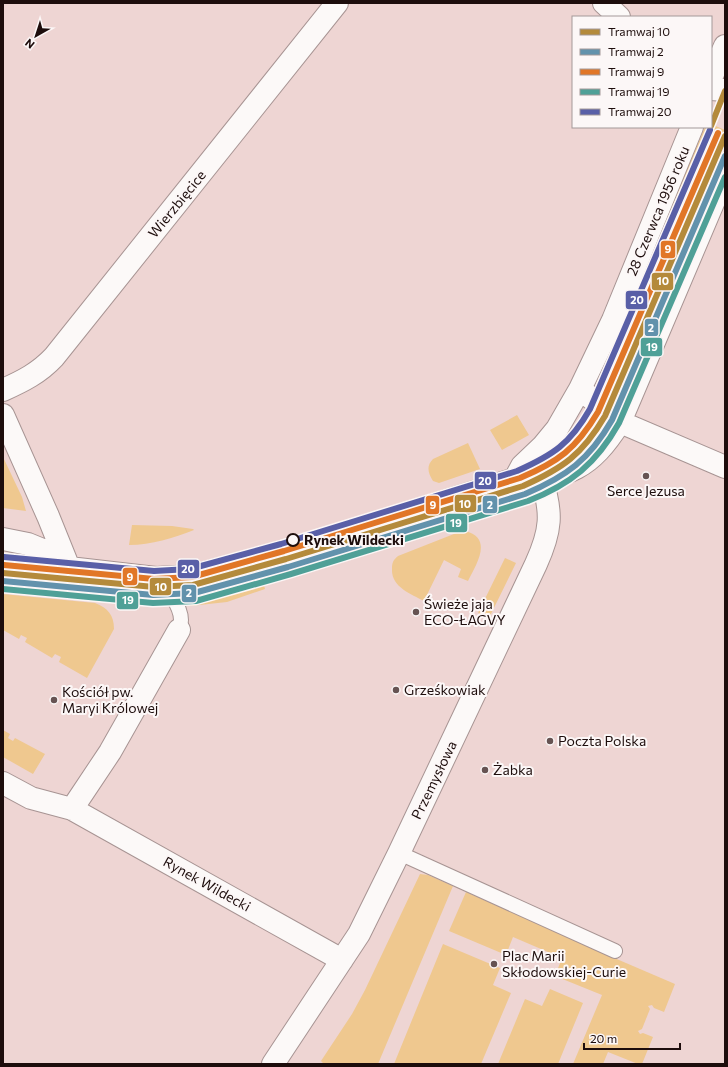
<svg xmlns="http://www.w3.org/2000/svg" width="728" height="1067" font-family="Commissioner,sans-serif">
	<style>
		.green { fill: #efc88f }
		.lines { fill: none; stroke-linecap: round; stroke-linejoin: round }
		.service-casing { stroke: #a79493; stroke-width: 16 }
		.minor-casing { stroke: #a79493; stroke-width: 24 }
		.service { stroke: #fcf9f8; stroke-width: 14 }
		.minor { stroke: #fcf9f8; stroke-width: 22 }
		.tram-1-casing { stroke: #fcf7f7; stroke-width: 9 }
		.tram-2-casing { stroke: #fcf7f7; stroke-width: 9 }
		.tram-3-casing { stroke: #fcf7f7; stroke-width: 9 }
		.tram-4-casing { stroke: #fcf7f7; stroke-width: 9 }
		.tram-5-casing { stroke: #fcf7f7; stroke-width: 9 }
		.tram-1 { stroke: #b48a3b; stroke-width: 6 }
		.tram-2 { stroke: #6292ac; stroke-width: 6 }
		.tram-3 { stroke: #e17627; stroke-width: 6 }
		.tram-4 { stroke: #4fa097; stroke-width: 6 }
		.tram-5 { stroke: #595fa7; stroke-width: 6 }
		.poi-dot { fill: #665352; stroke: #fcf7f7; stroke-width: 1.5 }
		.stop-dot { fill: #fcf7f7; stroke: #1d0d0c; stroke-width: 2 }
		.labels { text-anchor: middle; stroke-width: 4; stroke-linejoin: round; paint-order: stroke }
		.street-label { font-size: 14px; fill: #1d0d0c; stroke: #fcf7f7 }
		.poi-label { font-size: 14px; fill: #1d0d0c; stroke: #fcf7f7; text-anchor: start }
		.stop-label { font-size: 14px; font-weight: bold; fill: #1d0d0c; stroke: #fcf7f7; text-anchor: start }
		.line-badge { stroke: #fcf7f7; stroke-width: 1.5 }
		.badge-label { font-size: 11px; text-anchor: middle; font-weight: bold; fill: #fff }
	</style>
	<rect width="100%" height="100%" fill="#eed5d3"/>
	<!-- green -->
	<path class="green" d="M711 124 725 130V143L650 322 627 312 705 127H711Z
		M517 415 529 435 502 450 490 430Z
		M468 443 480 469 439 483 433 481C428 473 426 466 433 459Z
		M3 457 22 497 26 511 3 508Z
		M132 525 172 526 193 529 194 530C173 538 152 545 129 545Z
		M465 531C494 538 476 565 468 581L458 577 461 569 444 560 424 601C411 594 391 587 392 569 392 563 393 560 398 556L459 532Z
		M505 558 516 563 489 618 478 613Z
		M261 574 265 589 227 602 190 606 188 595 210 592Z
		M3 594 95 603C108 608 114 615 114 629L87 678 59 662 61 657 55 654 52 658 25 642 27 638 21 635 19 639 3 630Z
		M3 730 10 734 8 738 13 741 15 738 45 754 33 774 3 757Z
		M420 874 428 875 453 886 378 1064H324L321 1061 352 1014 365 990Z
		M466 892 612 957 675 984 664 1012 654 1008 652 1005 648 1006 650 1009 642 1029 638 1031 640 1034 643 1033 653 1037 642 1064H638L608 1052 603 1064H573L602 995 555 976 562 958 513 937 506 955 449 931Z
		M443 944 500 968 493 985 511 993 481 1064H394Z
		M550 989 583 1003 558 1064H498L525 999 542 1006Z"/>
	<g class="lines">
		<defs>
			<path id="service" d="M156 578C166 586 181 606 181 620 181 623 180 626 179 630
				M399 853 615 951"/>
			<path id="minor" d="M604 3 619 17
				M711 78 725 46
				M711 89 725 90
				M580 389 620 422 725 467
				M3 390C23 381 39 373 54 357L337 3
				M3 415 48 516 69 568
				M515 479 522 466 543 446 557 429 580 389 613 320 692 127
				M3 539 28 544 45 551 69 568
				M3 571 36 574 51 573 69 568 156 578 194 576 284 553 515 479C569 478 590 469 620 422L725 175
				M3 783 31 798 72 809 342 960
				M72 809 110 752 179 630
				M273 1064 359 934 399 853 536 564C551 531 553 513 541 478"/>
		</defs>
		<!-- service casing -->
		<use href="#service" class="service-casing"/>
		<!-- minor casing -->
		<use href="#minor" class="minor-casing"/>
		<!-- service -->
		<use href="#service" class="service"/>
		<!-- minor -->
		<use href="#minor" class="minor"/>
		<defs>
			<path id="tram-1" d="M711 126 725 91
				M3 573 154 587 193 585 286 559 523 486C563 468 582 455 605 416L725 136"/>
			<path id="tram-2" d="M3 581 153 595 194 593 288 567 525 494C567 476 589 460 612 420L725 156"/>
			<path id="tram-3" d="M4 565 154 579 192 577 284 551 520 478C558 462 576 449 598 412L718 133"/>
			<path id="tram-4" d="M3 589 153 603 196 601 291 574 528 501C571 484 596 464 619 423L725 177"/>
			<path id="tram-5" d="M4 557 154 571 190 569 281 544 517 471C553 455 570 444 590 409L710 130"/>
		</defs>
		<!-- tram-1 casing -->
		<use href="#tram-1" class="tram-1-casing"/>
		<!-- tram-2 casing -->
		<use href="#tram-2" class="tram-2-casing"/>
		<!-- tram-3 casing -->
		<use href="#tram-3" class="tram-3-casing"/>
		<!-- tram-4 casing -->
		<use href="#tram-4" class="tram-4-casing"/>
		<!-- tram-5 casing -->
		<use href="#tram-5" class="tram-5-casing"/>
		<!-- tram-1 -->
		<use href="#tram-1" class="tram-1"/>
		<!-- tram-2 -->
		<use href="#tram-2" class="tram-2"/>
		<!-- tram-3 -->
		<use href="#tram-3" class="tram-3"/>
		<!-- tram-4 -->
		<use href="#tram-4" class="tram-4"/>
		<!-- tram-5 -->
		<use href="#tram-5" class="tram-5"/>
	</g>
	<!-- markers -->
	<g class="poi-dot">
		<circle cx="646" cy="476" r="4"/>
		<circle cx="416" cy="612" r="4"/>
		<circle cx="396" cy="690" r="4"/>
		<circle cx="54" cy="700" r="4"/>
		<circle cx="550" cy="741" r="4"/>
		<circle cx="485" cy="770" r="4"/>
		<circle cx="494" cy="964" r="4"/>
	</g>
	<circle class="stop-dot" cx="293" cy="540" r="6"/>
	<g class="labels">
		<!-- street labels -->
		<g class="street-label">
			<text transform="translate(177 204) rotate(-51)" y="5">Wierzbięcice</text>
			<text transform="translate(658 211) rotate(-67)" y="5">28 Czerwca 1956 roku</text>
			<text transform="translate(434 780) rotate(-64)" y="5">Przemysłowa</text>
			<text transform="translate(207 884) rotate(29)" y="5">Rynek Wildecki</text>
		</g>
		<!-- poi labels -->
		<g class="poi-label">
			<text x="646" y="496" text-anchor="middle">Serce Jezusa</text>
			<text x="424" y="609">Świeże jaja<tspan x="424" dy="16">ECO-ŁAGVY</tspan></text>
			<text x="404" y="695">Grześkowiak</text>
			<text x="62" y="697">Kościół pw.<tspan x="62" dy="16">Maryi Królowej</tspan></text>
			<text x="558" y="746">Poczta Polska</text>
			<text x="493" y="775">Żabka</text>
			<text x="502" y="961">Plac Marii<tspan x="502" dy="16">Skłodowskiej-Curie</tspan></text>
		</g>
		<!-- stop labels -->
		<g class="stop-label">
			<text x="304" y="545">Rynek Wildecki</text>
		</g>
	</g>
	<g class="line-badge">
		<rect x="660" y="240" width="16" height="19" rx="4" fill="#e17627"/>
		<rect x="651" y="272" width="23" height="19" rx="4" fill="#b48a3b"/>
		<rect x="625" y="290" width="23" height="20" rx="4" fill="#595fa7"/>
		<rect x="644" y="318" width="15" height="19" rx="4" fill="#6292ac"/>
		<rect x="640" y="337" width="23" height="20" rx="4" fill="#4fa097"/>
		<rect x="474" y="471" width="23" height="19" rx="4" fill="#595fa7"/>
		<rect x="454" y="494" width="23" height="19" rx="4" fill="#b48a3b"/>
		<rect x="482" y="495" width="16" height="19" rx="4" fill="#6292ac"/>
		<rect x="425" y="495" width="15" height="20" rx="4" fill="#e17627"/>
		<rect x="445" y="513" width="23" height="20" rx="4" fill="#4fa097"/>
		<rect x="177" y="559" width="23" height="20" rx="4" fill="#595fa7"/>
		<rect x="122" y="567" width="16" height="19" rx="4" fill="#e17627"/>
		<rect x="149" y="577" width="23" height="19" rx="4" fill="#b48a3b"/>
		<rect x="181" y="584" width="16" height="19" rx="4" fill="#6292ac"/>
		<rect x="116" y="591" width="23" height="19" rx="4" fill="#4fa097"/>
	</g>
	<g class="badge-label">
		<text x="668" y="253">9</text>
		<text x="663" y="285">10</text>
		<text x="637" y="304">20</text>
		<text x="651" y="332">2</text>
		<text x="652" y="351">19</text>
		<text x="485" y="485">20</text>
		<text x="465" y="508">10</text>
		<text x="490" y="509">2</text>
		<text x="433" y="509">9</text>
		<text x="456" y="527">19</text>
		<text x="188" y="573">20</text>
		<text x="130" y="581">9</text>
		<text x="161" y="591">10</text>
		<text x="189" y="597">2</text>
		<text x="128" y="604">19</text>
	</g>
	<!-- border -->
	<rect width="728" height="1067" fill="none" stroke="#1d0d0c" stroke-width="8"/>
	<!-- legend -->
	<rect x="572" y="16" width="140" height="112" fill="#fcf7f7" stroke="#a39999"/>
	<rect x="580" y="29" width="20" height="6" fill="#b48a3b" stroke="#a39999"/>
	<text x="608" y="36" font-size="12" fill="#1d0d0c">Tramwaj 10</text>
	<rect x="580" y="49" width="20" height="6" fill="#6292ac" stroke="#a39999"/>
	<text x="608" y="56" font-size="12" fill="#1d0d0c">Tramwaj 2</text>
	<rect x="580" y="69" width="20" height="6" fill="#e17627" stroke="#a39999"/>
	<text x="608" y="76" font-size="12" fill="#1d0d0c">Tramwaj 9</text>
	<rect x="580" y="89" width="20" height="6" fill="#4fa097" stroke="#a39999"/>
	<text x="608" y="96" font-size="12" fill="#1d0d0c">Tramwaj 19</text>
	<rect x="580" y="109" width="20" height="6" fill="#595fa7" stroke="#a39999"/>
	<text x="608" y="116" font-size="12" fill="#1d0d0c">Tramwaj 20</text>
	<!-- north arrow -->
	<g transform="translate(36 36) rotate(219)" stroke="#fcf7f7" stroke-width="3" paint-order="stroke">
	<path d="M0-3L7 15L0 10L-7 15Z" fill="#1d0d0c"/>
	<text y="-6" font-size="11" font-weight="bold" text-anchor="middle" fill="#1d0d0c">N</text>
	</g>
	<!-- scale -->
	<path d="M584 1043v6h96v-6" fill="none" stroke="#1d0d0c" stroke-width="2"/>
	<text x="590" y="1043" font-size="12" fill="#1d0d0c" stroke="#fcf7f7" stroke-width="3" paint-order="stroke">20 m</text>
</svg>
